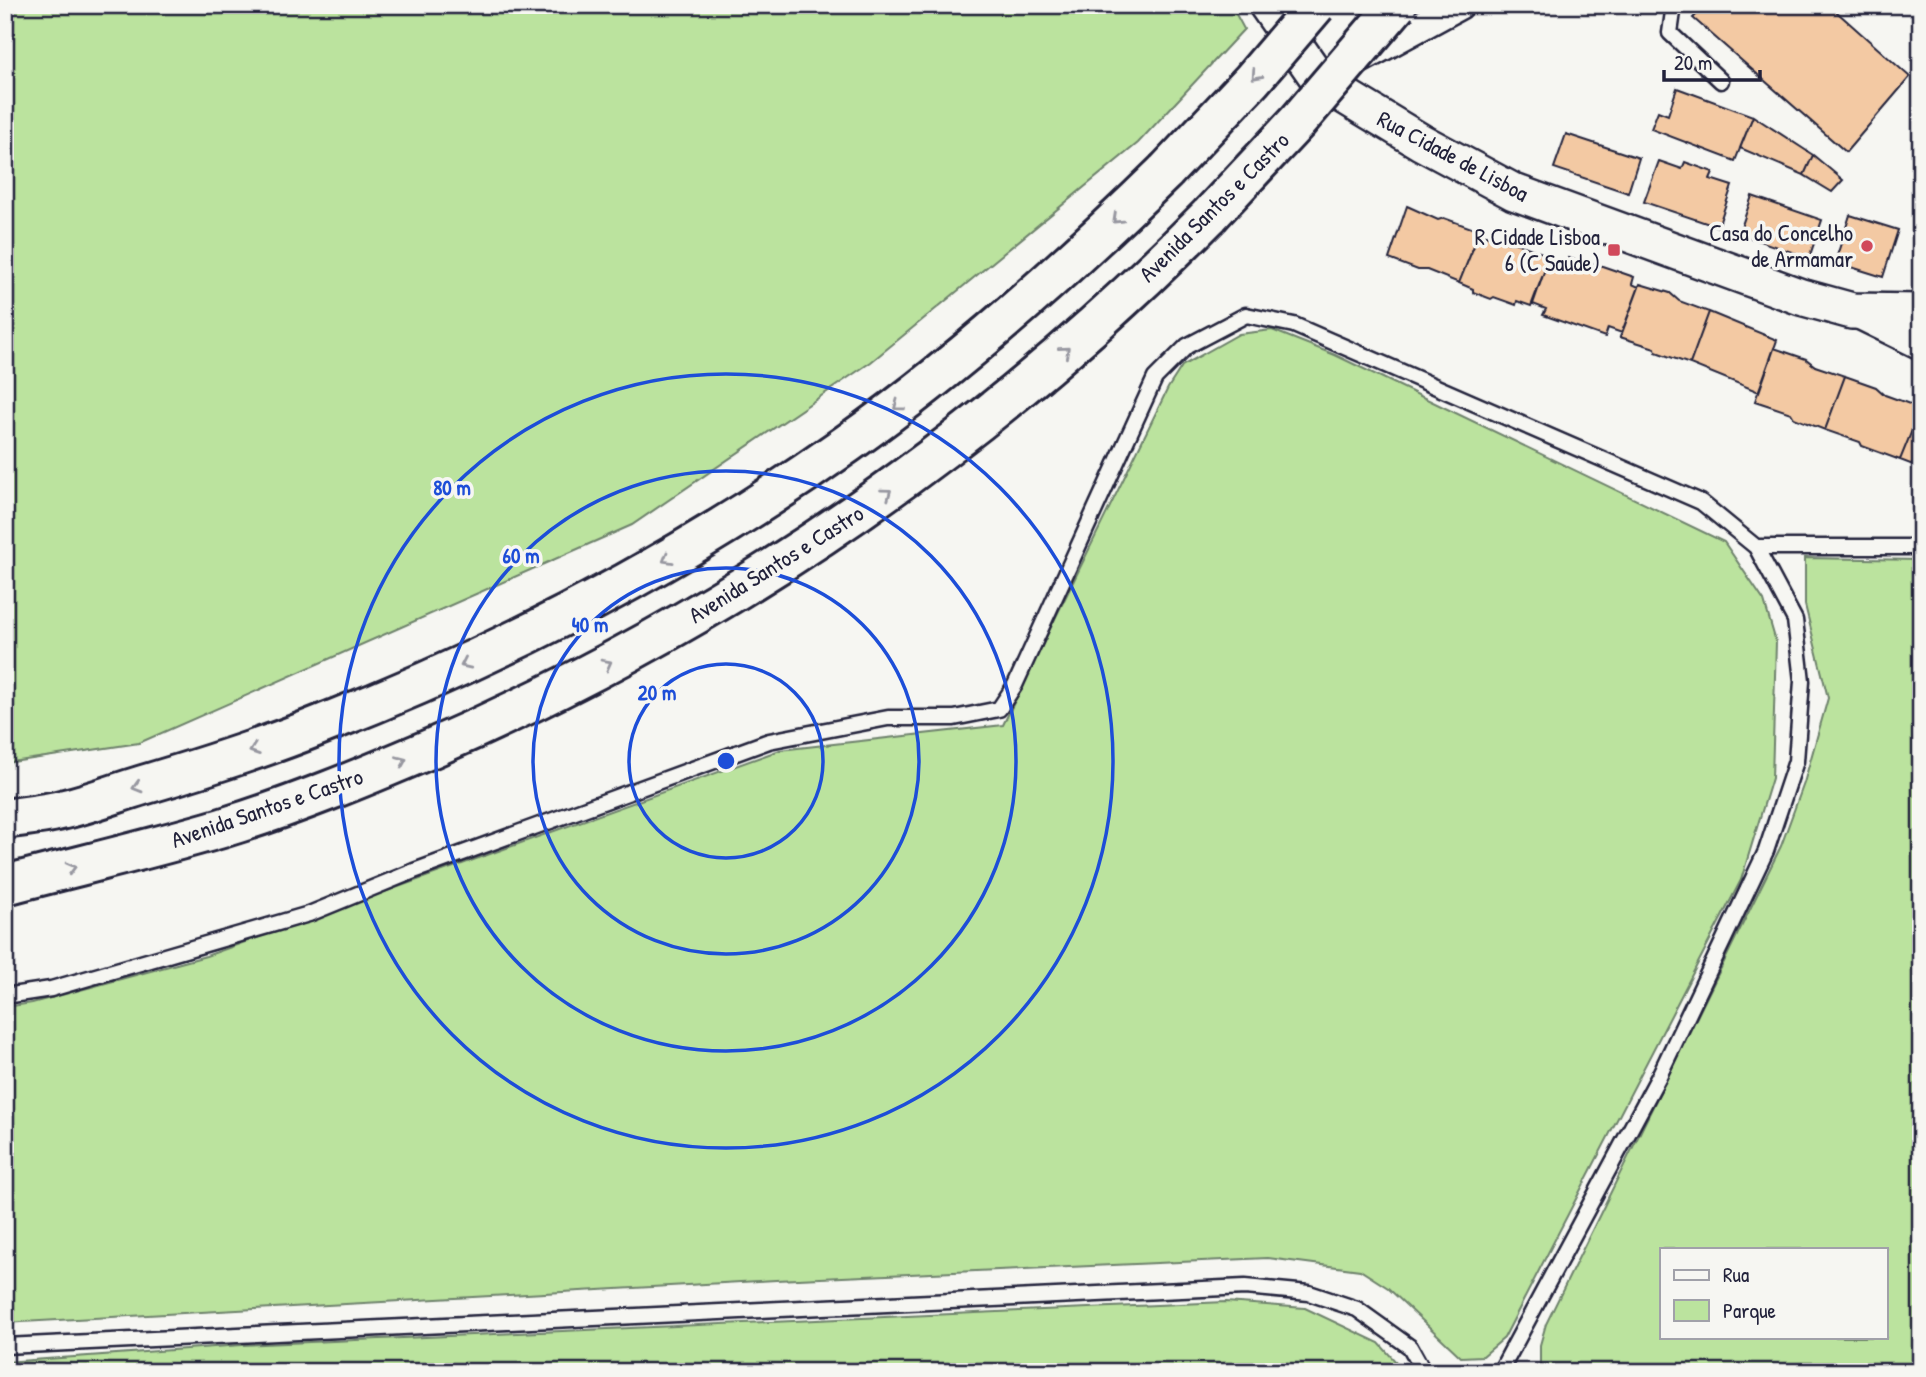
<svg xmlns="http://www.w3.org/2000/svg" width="1926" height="1377" font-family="'Patrick Hand',sans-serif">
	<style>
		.green { fill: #bbe39e; stroke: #6e826c; stroke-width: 2; fill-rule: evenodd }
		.building { fill: #f3c9a3; stroke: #22223b; stroke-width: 2 }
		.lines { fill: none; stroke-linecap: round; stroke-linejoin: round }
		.service-casing { stroke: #22223b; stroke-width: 19 }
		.minor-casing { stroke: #22223b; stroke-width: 33 }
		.tertiary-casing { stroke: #22223b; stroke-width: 40 }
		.primary-casing { stroke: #22223b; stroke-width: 44 }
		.service { stroke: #f6f6f2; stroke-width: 14 }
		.minor { stroke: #f6f6f2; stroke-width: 28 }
		.tertiary { stroke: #f6f6f2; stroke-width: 35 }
		.primary { stroke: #f6f6f2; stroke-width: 38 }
		.primary-bridge-casing { stroke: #22223b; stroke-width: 44; stroke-linecap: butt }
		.primary-bridge { stroke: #f6f6f2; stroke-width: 38 }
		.oneway { stroke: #9797a0 }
		.ring { fill: none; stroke: #1d4ed8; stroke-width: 3.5 }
		.poi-dot { fill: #d1495b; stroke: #f6f6f2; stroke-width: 2.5 }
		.labels { text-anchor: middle; stroke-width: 7; stroke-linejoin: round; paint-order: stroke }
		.street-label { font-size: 23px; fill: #22223b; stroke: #f6f6f2 }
		.poi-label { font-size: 23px; fill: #22223b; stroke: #f6f6f2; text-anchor: end }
		.centre { fill: #1d4ed8; stroke: #f6f6f2; stroke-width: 3.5 }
		.ring-label { font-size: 21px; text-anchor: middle; font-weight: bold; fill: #1d4ed8; stroke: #f6f6f2; stroke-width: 7; stroke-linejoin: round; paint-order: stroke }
	</style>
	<rect width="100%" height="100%" fill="#f6f6f2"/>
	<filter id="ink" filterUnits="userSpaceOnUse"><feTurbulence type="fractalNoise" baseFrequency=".0143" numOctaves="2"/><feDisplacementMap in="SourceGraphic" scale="14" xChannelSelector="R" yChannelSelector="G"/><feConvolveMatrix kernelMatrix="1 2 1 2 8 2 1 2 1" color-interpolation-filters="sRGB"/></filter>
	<g filter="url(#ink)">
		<!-- green -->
		<path class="green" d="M5 5H1231L1244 29 1138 143 871 362 632 525 139 743 5 763Z
			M1272 330 1335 355 1724 542 1764 601 1776 642 1772 778 1741 880 1504 1338 1483 1356 1461 1357 1388 1288 1360 1270 1268 1258 776 1280 5 1323V1007L32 1003 206 956 780 750 1003 725 1168 388 1182 366 1239 334Z
			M1805 558 1921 560V1372H1540V1345L1546 1324 1781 846 1804 783 1828 698 1805 605ZM1886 1249V1337H1662V1249Z
			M1226 1302 1305 1308 1379 1343 1405 1372H5V1362L242 1345Z"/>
		<!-- building -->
		<path class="building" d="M1707 5H1829L1910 77 1846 152 1693 18Z
			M1677 88 1753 116 1735 161 1651 129 1658 111 1668 115Z
			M1753 116 1813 155 1804 175 1740 148Z
			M1566 134 1639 158 1628 193 1554 168Z
			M1813 155 1843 180 1832 192 1804 175Z
			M1659 161 1682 169 1685 162 1713 172 1710 179 1732 186 1718 227 1644 202Z
			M1752 196 1822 220 1809 258 1739 234Z
			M1407 206 1438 220 1444 218 1480 231 1459 283 1427 270H1418L1389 259Z
			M1850 215 1898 230 1883 277 1835 262Z
			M1479 233 1509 243H1516L1550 256 1531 306 1517 301 1516 305 1494 297 1491 299 1473 292V289L1459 283Z
			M1549 258 1566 264 1568 258 1581 262 1582 259 1634 277 1632 284 1639 287 1622 333 1608 328 1605 337 1543 315 1546 309 1533 304Z
			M1640 284 1670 293 1679 301 1709 312 1690 364 1656 352 1655 348 1620 337Z
			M1709 312 1777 340 1759 392 1690 364Z
			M1774 348 1806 359 1815 366 1845 376 1825 430 1794 418 1791 413 1755 401Z
			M1845 376 1876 387 1885 395 1921 408 1900 460 1862 446 1860 442 1825 430Z
			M1921 408V468L1900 460Z"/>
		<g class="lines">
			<defs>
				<path id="service" d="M1674 5 1670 33 1721 81
					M1756 547H1921
					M5 996 51 989 309 914 414 871 769 741 888 718H954L999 709 1015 685 1155 378 1187 346 1246 315 1294 325 1701 502 1756 547 1795 620 1802 681 1796 761 1766 851 1659 1076 1500 1372
					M5 1346 1245 1287 1309 1293 1357 1309 1410 1347 1424 1372"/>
				<path id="minor" d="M1356 61 1459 5
					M1854 312 1921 345"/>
				<path id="tertiary" d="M1267 5 1320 81 1421 142 1514 192 1801 297 1852 311 1921 312"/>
				<path id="primary" d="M5 819C21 816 37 815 52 812 83 806 113 794 143 785 204 767 264 748 323 724 508 652 685 559 847 444 961 363 1066 269 1166 171
					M5 885C77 866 151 849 222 828 294 806 364 777 432 748 725 621 985 442 1210 215"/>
			</defs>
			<!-- service casing -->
			<use href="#service" class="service-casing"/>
			<!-- minor casing -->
			<use href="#minor" class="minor-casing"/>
			<!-- tertiary casing -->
			<use href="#tertiary" class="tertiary-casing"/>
			<!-- primary casing -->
			<use href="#primary" class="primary-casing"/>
			<!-- service -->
			<use href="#service" class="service"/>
			<!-- minor -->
			<use href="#minor" class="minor"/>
			<!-- tertiary -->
			<use href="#tertiary" class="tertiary"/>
			<!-- primary -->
			<use href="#primary" class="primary"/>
			<defs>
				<path id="primary-bridge" d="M1166 171 1252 80 1316 5
					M1210 215 1298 121 1397 5"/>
			</defs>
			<!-- primary-bridge casing -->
			<use href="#primary-bridge" class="primary-bridge-casing"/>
			<!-- primary-bridge -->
			<use href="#primary-bridge" class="primary-bridge"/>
		</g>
		<!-- one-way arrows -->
		<defs><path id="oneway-chevron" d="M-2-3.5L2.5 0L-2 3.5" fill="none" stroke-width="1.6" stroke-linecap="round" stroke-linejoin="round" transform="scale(1.75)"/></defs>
		<g class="oneway">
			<use href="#oneway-chevron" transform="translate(1256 75) rotate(132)"/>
			<use href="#oneway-chevron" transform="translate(1117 219) rotate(137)"/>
			<use href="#oneway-chevron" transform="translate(1065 351) rotate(-41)"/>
			<use href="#oneway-chevron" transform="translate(898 406) rotate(143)"/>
			<use href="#oneway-chevron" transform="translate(887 493) rotate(-36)"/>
			<use href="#oneway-chevron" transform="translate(667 559) rotate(150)"/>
			<use href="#oneway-chevron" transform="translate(465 664) rotate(155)"/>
			<use href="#oneway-chevron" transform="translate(607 664) rotate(-28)"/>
			<use href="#oneway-chevron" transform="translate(254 750) rotate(161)"/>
			<use href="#oneway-chevron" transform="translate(402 761) rotate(-23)"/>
			<use href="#oneway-chevron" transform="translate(137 787) rotate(164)"/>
			<use href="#oneway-chevron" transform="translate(71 868) rotate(-15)"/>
		</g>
	</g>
	<!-- distance rings -->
	<g class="ring">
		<circle cx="726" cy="761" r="97"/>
		<circle cx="726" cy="761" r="193"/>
		<circle cx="726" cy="761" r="290"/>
		<circle cx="726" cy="761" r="387"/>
	</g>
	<!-- markers -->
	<g class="poi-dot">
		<circle cx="1867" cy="246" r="7"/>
		<rect x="1607" y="243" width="14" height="14" rx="3.5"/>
	</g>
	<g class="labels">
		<!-- street labels -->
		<g class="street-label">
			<text transform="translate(1453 156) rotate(28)" y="8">Rua Cidade de Lisboa</text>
			<text transform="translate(1214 207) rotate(-45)" y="8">Avenida Santos e Castro</text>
			<text transform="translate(776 564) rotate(-32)" y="8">Avenida Santos e Castro</text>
			<text transform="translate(267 808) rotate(-19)" y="8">Avenida Santos e Castro</text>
		</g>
		<!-- poi labels -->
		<g class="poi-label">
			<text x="1853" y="241">Casa do Concelho<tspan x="1853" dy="26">de Armamar</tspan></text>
			<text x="1600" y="245">R Cidade Lisboa<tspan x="1600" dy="26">6 (C Saude)</tspan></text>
		</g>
	</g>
	<circle cx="726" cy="761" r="10" class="centre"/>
	<g class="ring-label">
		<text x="452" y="495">80 m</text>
		<text x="521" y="563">60 m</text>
		<text x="590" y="632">40 m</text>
		<text x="657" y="700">20 m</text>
	</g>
	<!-- margin -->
	<rect width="1926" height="1377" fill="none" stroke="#f6f6f2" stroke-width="28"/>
	<rect x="14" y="14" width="1898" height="1349" fill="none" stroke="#22223b" stroke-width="2.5" filter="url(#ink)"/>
	<!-- legend -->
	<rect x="1660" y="1248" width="228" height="91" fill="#f6f6f2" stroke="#a1a1a9" stroke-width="2"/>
	<rect x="1674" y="1270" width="35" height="10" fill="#f6f6f2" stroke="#a1a1a9" stroke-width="2"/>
	<text x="1723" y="1282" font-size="21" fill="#22223b">Rua</text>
	<rect x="1674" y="1300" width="35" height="21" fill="#bbe39e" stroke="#a1a1a9" stroke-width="2"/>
	<text x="1723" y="1318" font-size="21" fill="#22223b">Parque</text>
	<!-- scale -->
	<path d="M1664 70v10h96v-10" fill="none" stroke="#22223b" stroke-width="3.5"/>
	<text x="1674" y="70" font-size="21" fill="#22223b" stroke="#f6f6f2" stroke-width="5" paint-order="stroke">20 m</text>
</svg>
